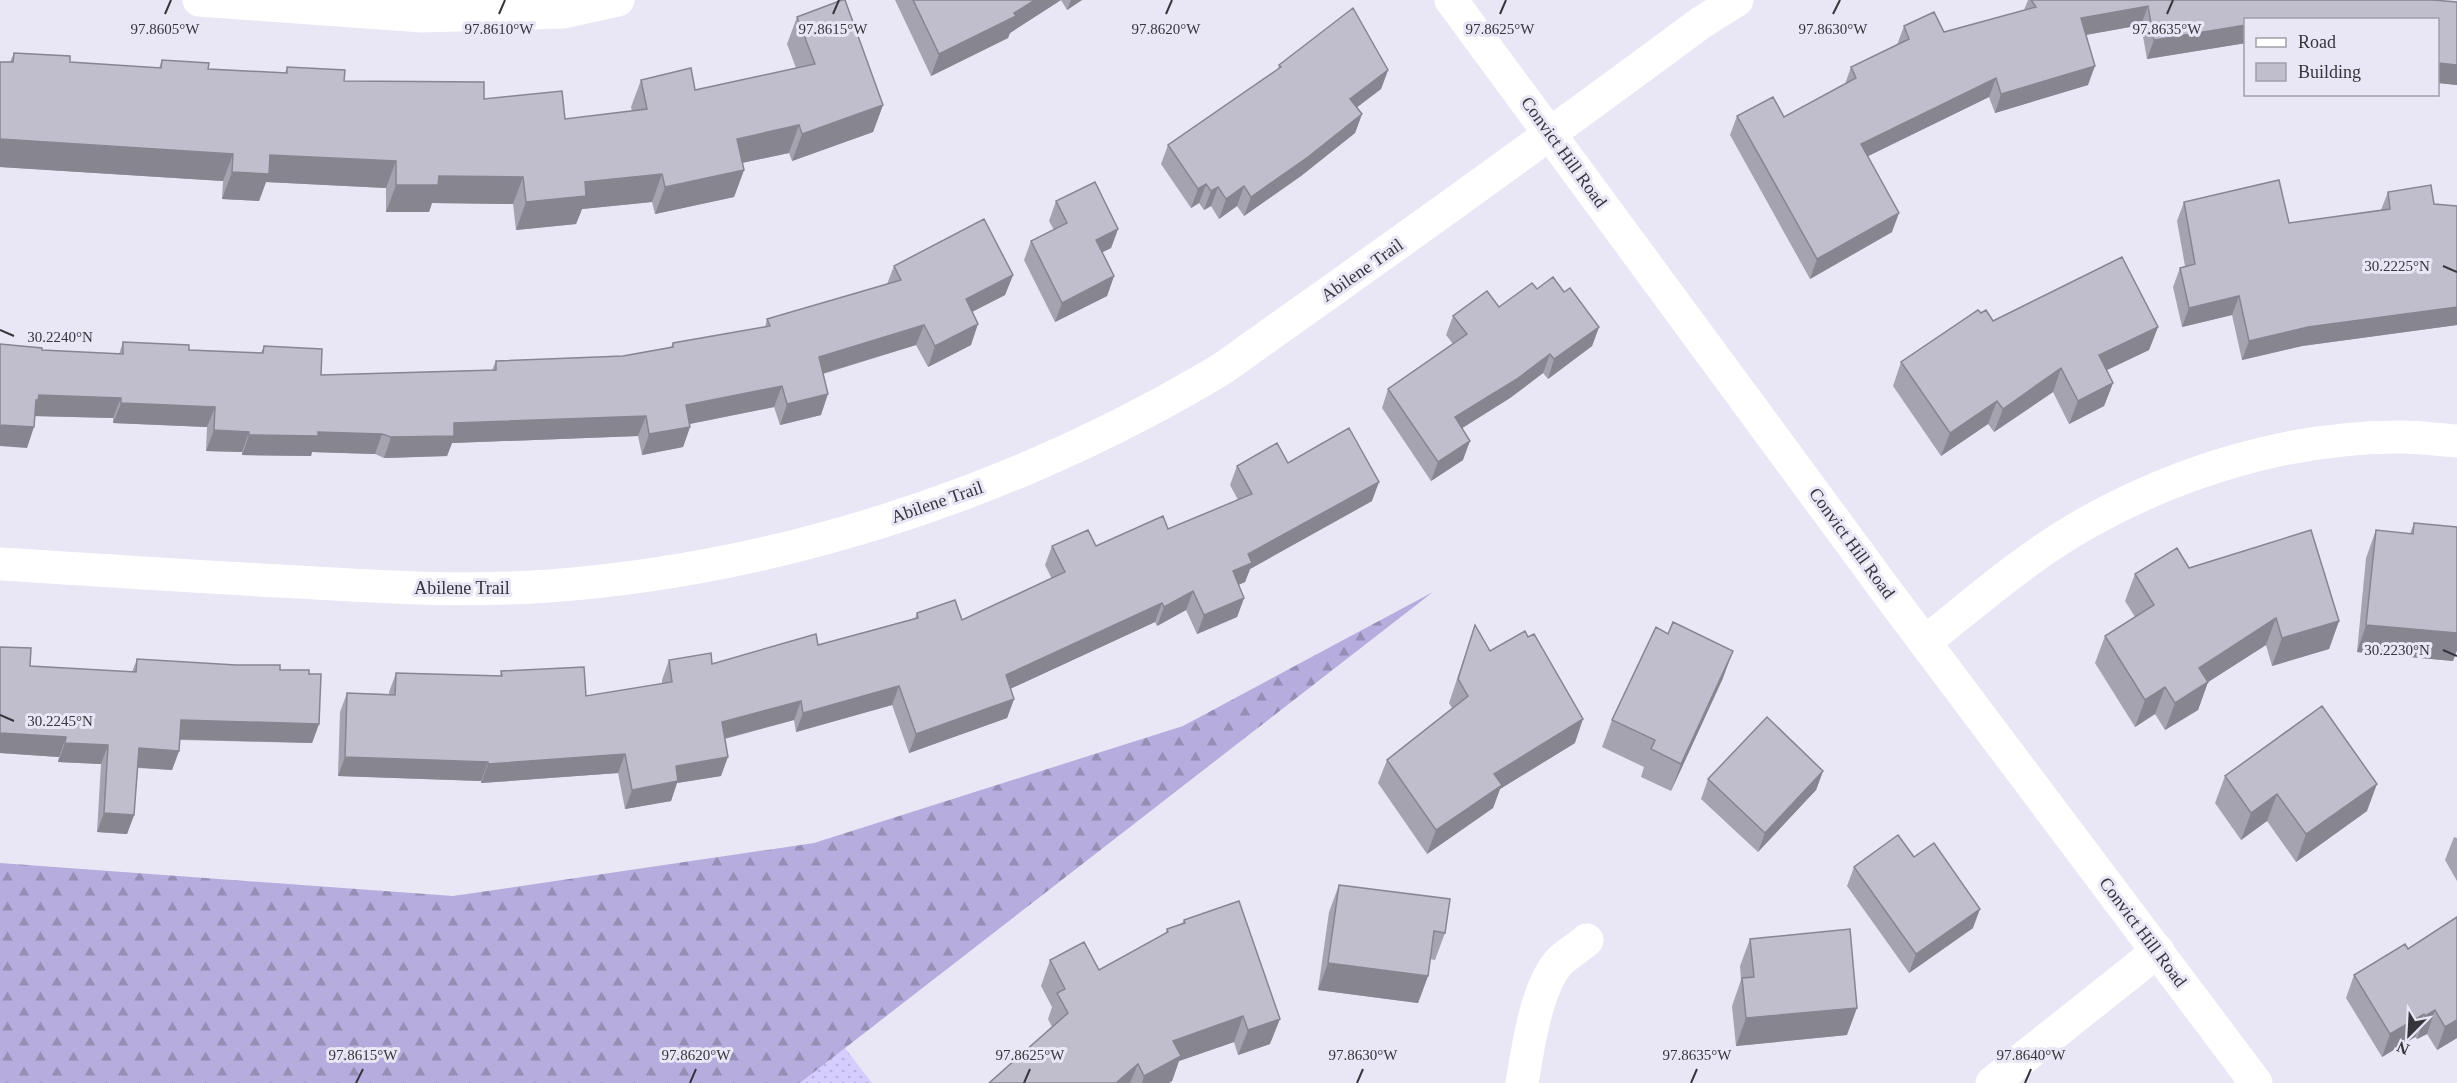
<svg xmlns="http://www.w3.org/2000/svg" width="2457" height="1083" font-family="Georgia,serif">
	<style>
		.grass { fill: url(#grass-dots) }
		.forest { fill: url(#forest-firs) }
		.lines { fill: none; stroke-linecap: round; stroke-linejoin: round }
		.minor { stroke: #fff; stroke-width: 33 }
		.tertiary { stroke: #fff; stroke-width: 33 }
		.wall { fill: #a5a3b0 }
		.shaded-wall { fill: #868590 }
		.building { fill: #c0becd; stroke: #868590; stroke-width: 1.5 }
		.ticks { fill: none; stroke: #36353b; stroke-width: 2 }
		.labels { text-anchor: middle; stroke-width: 6; stroke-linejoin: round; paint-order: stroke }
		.street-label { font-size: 18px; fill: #36353b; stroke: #e9e6f5 }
		.ticks-label { font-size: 15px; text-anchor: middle; fill: #36353b; stroke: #e9e6f5; stroke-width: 6; stroke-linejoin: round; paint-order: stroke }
	</style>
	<defs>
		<pattern id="grass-dots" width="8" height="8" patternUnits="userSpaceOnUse" patternTransform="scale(1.5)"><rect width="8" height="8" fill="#d6cdff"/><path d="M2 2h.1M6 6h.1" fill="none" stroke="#b8b1db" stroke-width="1.8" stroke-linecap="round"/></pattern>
		<pattern id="forest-firs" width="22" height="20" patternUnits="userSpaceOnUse" patternTransform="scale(1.5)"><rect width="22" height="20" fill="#b6adde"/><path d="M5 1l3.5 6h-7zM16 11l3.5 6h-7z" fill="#958eb5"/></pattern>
	</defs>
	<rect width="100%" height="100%" fill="#e9e6f5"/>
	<!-- grass -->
	<path class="grass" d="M845 1048 872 1083H800Z"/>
	<!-- forest -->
	<path class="forest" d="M1433 592 800 1083H0V863L453 896 814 843 1183 726Z"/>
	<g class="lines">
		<!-- minor -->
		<path class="minor" d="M199 0 422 16 564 12 618 0
			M0 564C99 570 198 577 298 582 382 587 465 592 549 586 780 569 1011 493 1210 376 1229 365 1246 351 1264 339 1294 317 1325 296 1355 274 1472 191 1587 107 1702 22L1737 0
			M1925 642C1978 600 2030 554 2090 521 2184 469 2295 436 2403 437 2421 437 2439 440 2457 441
			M1522 1083C1528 1049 1536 985 1561 960 1569 953 1579 947 1587 940
			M1992 1083 2158 951"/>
		<!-- tertiary -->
		<path class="tertiary" d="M1451 0 1890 596 2256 1083"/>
	</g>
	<!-- wall -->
	<path class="wall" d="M895 0H1061L1010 33 1008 38 931 76Z
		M1061 0H1082L1067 10Z
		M2028 0H2433L2457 2V85L2438 83V20H2246V43L2147 59 2141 25 2086 35 2088 85 1995 113 1989 97 1868 156 1892 232 1810 279 1730 135 1737 116 1784 117 1845 84 1851 67 1897 45 1904 26 1944 32 2024 10Z
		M797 17 883 105 873 132 792 161 789 153 742 163 744 170 734 197 655 214 652 202 582 209 576 224 516 230 513 204 432 203 429 212H386V188L266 182 259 201 222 199 223 181 0 167V62H10L14 53 70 62 159 68 162 60 208 69 285 73 287 67 344 81 484 99 565 119 632 111 631 107 641 80 695 90 796 68 787 44Z
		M1279 65 1388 70 1381 89 1357 107 1362 114 1355 133 1301 176 1244 216 1237 206 1219 219 1211 206 1204 210 1199 203 1191 208 1161 164 1168 145 1278 69Z
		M2388 192 2434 204 2457 206V325L2302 346 2242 360 2232 315 2182 327 2173 287 2180 268 2185 266 2177 221 2184 202 2289 223 2381 210Z
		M1056 201 1118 229 1111 248 1102 252 1114 276 1107 296 1055 322 1024 260 1031 241 1054 230 1049 221Z
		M894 266 1013 275 1005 295 972 312 971 345 928 367 916 345 823 374 821 415 780 425 774 407 690 424V427L683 447 642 455 638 436 452 443 447 456 384 458 375 454 312 452 311 456 242 455V452L206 451 207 427 113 423V418L35 416 27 448 42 350 119 354 123 342 189 350 261 353 264 346 321 375 492 370 496 361 623 356 671 347 673 343 765 327 767 319 887 284Z
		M1537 289 1564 292 1599 327 1592 346 1548 379 1543 373 1510 398 1462 428 1463 460 1431 481 1382 408 1388 389 1453 344 1446 335 1453 316 1499 307Z
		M1993 321 2158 327 2149 350 2107 370 2113 383 2104 406 2069 424 2053 392 1994 432 1988 424 1941 456 1893 386 1901 362Z
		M1288 463 1372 501 1250 569 1245 582 1238 585 1244 598 1237 617 1197 634 1186 610 1157 626 1155 622 1010 689 1014 699 1007 718 909 753 892 705 796 732 794 720 725 739 721 776 677 783 671 801 625 809 618 773 481 783V781L338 776 340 712 347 693 389 694V692L396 673 500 676 501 671 586 696 662 684V680L669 660 712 664 818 645 915 618 917 613 962 620 1052 579 1045 565 1052 546H1096L1168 529 1238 500 1230 485 1237 466Z
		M2414 523 2457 650 2453 661 2357 652 2366 558 2376 530 2410 534Z
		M2189 568 2339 621 2329 649 2272 666 2266 645 2208 682 2198 710 2165 730 2155 714 2135 727 2095 663 2105 636 2135 617 2125 601 2135 574Z
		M1475 625 1490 651 1575 743 1500 789 1493 808 1427 854 1378 783 1387 760 1452 708 1449 703Z
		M0 647 30 666 132 672 137 659 280 670 309 674 319 724 312 743 180 740 179 751 172 770 138 768 134 815 127 834 97 832 101 764 58 762 59 757 0 753Z
		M1723 678 1671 791 1641 777 1644 767 1602 747 1612 720Z
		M1823 771 1816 790 1758 852 1701 799 1708 779Z
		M2225 776 2367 811 2296 862 2267 821 2241 840 2215 803Z
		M2454 837 2457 838V881L2445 860Z
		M1914 857 1973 928 1909 973 1847 886 1854 867Z
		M1339 885 1445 933 1435 960 1430 959 1428 976 1418 1003 1318 990 1329 912Z
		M2457 917V1038L2437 1050 2427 1034 2417 1039 2415 1037 2382 1057 2346 998 2354 975 2408 949Z
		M1184 920 1270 1044 1238 1055 1234 1042 1179 1061 1172 1081 1169 1083H989L1052 1027 1048 1019 1052 1007 1041 986 1050 960 1099 970 1165 934 1167 929 1182 923Z
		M1750 939 1847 1035 1736 1046 1732 1006 1741 980 1740 966Z"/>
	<!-- shaded-wall -->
	<path class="shaded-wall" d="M1035 0H1061L1010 33 1008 38 931 76 939 54 1014 13Z
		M1071 0H1082L1067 10Z
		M2148 6 2141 25 2074 37 2081 18Z
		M2246 25V43L2147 59 2154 40Z
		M2439 63 2457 65V85L2438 83V67Z
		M2095 66 2088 85 1995 113 2001 94Z
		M1388 70 1381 89 1343 118 1350 99Z
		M1996 78 1989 97 1854 163 1861 144Z
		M883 105 873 132 792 161 802 134Z
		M1362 114 1355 133 1301 176 1244 216 1251 197Z
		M799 125 789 153 727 166 737 139Z
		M0 139 233 154 223 181 0 167Z
		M270 155 396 161 386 188 266 182 259 201 222 199 232 172Z
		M744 170 734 197 655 214 665 187Z
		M662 174 652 202 582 209 576 224 516 230 526 202 585 182Z
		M439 176 523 177 513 204 432 203 429 212H386L396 185Z
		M1206 184 1199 203 1191 208 1198 189Z
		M1244 186 1237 206 1219 219 1226 199Z
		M1218 187 1211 206 1204 210 1211 191Z
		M1899 213 1892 232 1810 279 1817 259Z
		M1118 229 1111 248 1089 259 1096 240Z
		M1013 275 1005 295 958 319 966 299Z
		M1114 276 1107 296 1055 322 1062 303Z
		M2239 296 2232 315 2182 327 2189 308Z
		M2457 307V325L2302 346 2242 360 2249 341 2308 327Z
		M978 324 971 345 928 367 935 346Z
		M924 325 916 345 811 377 819 357Z
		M1599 327 1592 346 1548 379 1554 359Z
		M2158 327 2149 350 2090 378 2099 355Z
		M1550 354 1543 373 1510 398 1448 437 1455 417Z
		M2061 368 2053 392 1994 432 2003 409Z
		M2113 383 2104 406 2069 424 2078 401Z
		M782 386 774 407 679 426 686 405Z
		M828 394 821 415 780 425 787 404Z
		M39 395 121 398 113 418 33 416 36 400Z
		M1997 401 1988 424 1941 456 1950 433Z
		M121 403 215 407 207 427 113 423Z
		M646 416 638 436 452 443 447 456 384 458 391 437 454 423Z
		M0 425 34 427 27 448 0 446Z
		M690 427 683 447 642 455 649 434Z
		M214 430 249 432 242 452 206 451Z
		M318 432 382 434 375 454 312 452 311 456 242 455 249 435Z
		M1470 441 1463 460 1431 481 1438 462Z
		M1379 482 1372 501 1250 569 1245 582 1226 590 1233 571 1248 554Z
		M1193 591 1186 610 1157 626 1164 607Z
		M1244 598 1237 617 1197 634 1204 615Z
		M1162 603 1155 622 999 694 1006 675Z
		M2276 618 2266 645 2205 684 2208 682 2198 710 2165 730 2175 703 2199 668Z
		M2339 621 2329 649 2272 666 2282 638Z
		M2366 625 2457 633V650L2453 661 2357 652Z
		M1733 651 1723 678 1671 791 1681 764Z
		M899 686 892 705 796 732 803 713Z
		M2165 687 2155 714 2135 727 2145 700Z
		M1014 699 1007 718 909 753 916 734Z
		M801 701 794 720 715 741 722 722Z
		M1583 719 1575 743 1500 789 1493 808 1427 854 1436 830 1494 774Z
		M181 720 319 724 312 743 174 739Z
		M0 733 66 737 59 757 0 753Z
		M65 743 108 745 101 764 58 762Z
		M139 748 179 751 172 770 132 767Z
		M625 754 618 773 481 783 488 764Z
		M345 757 488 762 481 781 338 776Z
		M728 757 721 776 677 783 671 801 625 809 632 790 676 766Z
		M1823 771 1816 790 1758 852 1765 833Z
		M2377 784 2367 811 2296 862 2306 834Z
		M2277 794 2267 821 2241 840 2251 813Z
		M104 813 134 815 127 834 97 832Z
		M1980 909 1973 928 1909 973 1916 954Z
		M1328 963 1428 976 1418 1003 1318 990Z
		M1857 1008 1847 1035 1736 1046 1746 1018Z
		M2435 1010 2427 1034 2417 1039 2425 1016Z
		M2424 1014 2415 1037 2382 1057 2390 1034Z
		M1243 1016 1234 1042 1179 1061 1172 1081 1169 1083H1142L1144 1076 1173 1041Z
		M1280 1019 1270 1044 1238 1055 1248 1030Z
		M2457 1020V1038L2437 1050 2445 1027Z
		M1138 1064 1130 1083H1116Z"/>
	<!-- building -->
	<path class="building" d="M842 0H845L883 105 802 134 799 125 737 139 744 170 665 187 662 174 585 182 586 196 526 202 523 177 439 176 438 185H396V161L270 155 269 174 232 172 233 154 0 139V62H13L14 53 70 56V62L161 68 162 60 209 63 208 69 287 73V67L345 70 344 81 484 82V99L562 91 565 119 647 109 641 80 691 68 695 90 815 64 797 17Z
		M913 0H1035L1014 13 1016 16 939 54Z
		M2031 0H2433L2457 2V65L2439 63 2438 71V20H2246V25L2154 40 2148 6 2081 18 2095 66 2001 94 1996 78 1861 144 1899 213 1817 259 1737 116 1773 97 1784 117 1856 78 1851 67 1909 39 1904 26 1934 12 1944 32 2036 7Z
		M1353 8 1388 70 1350 99 1362 114 1308 157 1251 197 1244 186 1226 199 1218 187 1211 191 1206 184 1198 189 1168 145 1281 67 1279 65Z
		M2279 180 2289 223 2390 209 2388 192 2431 185 2434 204 2457 206V307L2308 327 2249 341 2239 296 2189 308 2180 268 2195 264 2184 202Z
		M1095 182 1118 229 1096 240 1114 276 1062 303 1031 241 1067 223 1056 201Z
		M984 219 1013 275 966 299 978 324 935 346 924 325 819 357 828 394 787 404 782 386 686 405 690 427 649 434 646 416 454 423V436L391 437 382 434 318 432V436L249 435V432L214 430 215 407 121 403V398L39 395 38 400H36L34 427 0 425V344L42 348V350L123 354V342L189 345V350L263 353 264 346 322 349 321 375 496 370V361L623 356 673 347V343L770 326 767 319 901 280 894 266Z
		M2122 257 2158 327 2099 355 2113 383 2078 401 2061 368 2003 409 1997 401 1950 433 1901 362 1978 310 1981 313 1986 310 1993 321Z
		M1553 277 1564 292 1570 288 1599 327 1554 359 1550 354 1517 379 1455 417 1470 441 1438 462 1388 389 1467 334 1453 316 1487 291 1499 307 1532 283 1537 289Z
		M1349 428 1379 482 1248 554 1252 563 1233 571 1244 598 1204 615 1193 591 1164 607 1162 603 1006 675 1014 699 916 734 899 686 803 713 801 701 722 722 728 757 676 766 678 781 632 790 625 754 488 764V762L345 757 347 693 395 695 396 673 502 676 501 671 584 667 586 696 672 682 669 660 711 653 712 664 816 634 818 645 918 618 917 613 955 600 962 620 1065 572 1052 546 1088 530 1096 546 1163 516 1168 529 1252 494 1237 466 1277 443 1288 463Z
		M2414 523 2457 527V633L2366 625 2376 530 2413 534Z
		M2311 530 2339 621 2282 638 2276 618 2199 668 2208 682 2175 703 2165 687 2145 700 2105 636 2154 605 2135 574 2177 548 2189 568Z
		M1673 622 1733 651 1681 764 1651 749 1655 740 1612 720 1656 627 1668 634Z
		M1475 625 1490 651 1525 631 1528 637 1534 634 1583 719 1494 774 1502 785 1436 830 1387 760 1468 696 1458 679Z
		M0 647 31 648 30 666 136 672 137 659 236 665H280V670H309V674H321L319 724 181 720 179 751 139 748 134 815 104 813 108 745 65 743 66 737 0 733Z
		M2322 706 2377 784 2306 834 2277 794 2251 813 2225 776Z
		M1767 717 1823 771 1765 833 1708 779Z
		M1898 835 1914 857 1934 843 1980 909 1916 954 1854 867Z
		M1339 885 1450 899 1445 933 1434 931 1428 976 1328 963Z
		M1239 901 1280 1019 1248 1030 1243 1016 1173 1041 1181 1056 1144 1076 1138 1064 1116 1083H989L1068 1013 1057 993 1065 989 1050 960 1084 942 1099 970 1168 932 1167 929 1185 923 1184 920Z
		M2457 917V1020L2445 1027 2435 1010 2425 1016 2424 1014 2390 1034 2354 975 2405 944 2408 949Z
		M1850 929 1857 1008 1746 1018 1742 978 1754 977 1750 939Z"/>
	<!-- ticks -->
	<path class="ticks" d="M165 14 171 0M499 14 505 0M833 14 839 0M1166 14 1172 0M1500 14 1506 0M1833 14 1840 0M2167 14 2173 0M2443 266 2457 272M0 330 14 336M2443 650 2457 656M0 715 14 721M356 1083 363 1069M690 1083 696 1069M1024 1083 1030 1069M1357 1083 1363 1069M1691 1083 1697 1069M2025 1083 2031 1069"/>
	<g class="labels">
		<!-- street labels -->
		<g class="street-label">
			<text transform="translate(1564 152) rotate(54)" y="6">Convict Hill Road</text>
			<text transform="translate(1362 270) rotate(-35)" y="6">Abilene Trail</text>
			<text transform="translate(937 502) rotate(-19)" y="6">Abilene Trail</text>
			<text transform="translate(1852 543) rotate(54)" y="6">Convict Hill Road</text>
			<text x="462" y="594">Abilene Trail</text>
			<text transform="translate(2143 932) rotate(53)" y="6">Convict Hill Road</text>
		</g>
	</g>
	<g class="ticks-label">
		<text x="165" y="34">97.8605°W</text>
		<text x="499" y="34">97.8610°W</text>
		<text x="833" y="34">97.8615°W</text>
		<text x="2167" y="34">97.8635°W</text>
		<text x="1166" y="34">97.8620°W</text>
		<text x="1500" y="34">97.8625°W</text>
		<text x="1833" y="34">97.8630°W</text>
		<text x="2397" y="271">30.2225°N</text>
		<text x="60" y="342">30.2240°N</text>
		<text x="2397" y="655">30.2230°N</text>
		<text x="60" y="726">30.2245°N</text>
		<text x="363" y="1060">97.8615°W</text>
		<text x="696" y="1060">97.8620°W</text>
		<text x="1030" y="1060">97.8625°W</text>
		<text x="1363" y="1060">97.8630°W</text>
		<text x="1697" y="1060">97.8635°W</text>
		<text x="2031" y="1060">97.8640°W</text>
	</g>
	<!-- legend -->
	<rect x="2244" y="18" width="195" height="78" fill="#e9e6f5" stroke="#a19fab" stroke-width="1.5"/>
	<rect x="2256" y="38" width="30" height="9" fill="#ffffff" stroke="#a19fab" stroke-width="1.5"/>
	<text x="2298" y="48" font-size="18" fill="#36353b">Road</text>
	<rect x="2256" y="63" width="30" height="18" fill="#c0becd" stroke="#a19fab" stroke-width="1.5"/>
	<text x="2298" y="78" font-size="18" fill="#36353b">Building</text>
	<!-- north arrow -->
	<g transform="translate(2409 1035) rotate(204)" stroke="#e9e6f5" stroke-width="4.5" paint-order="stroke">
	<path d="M0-4.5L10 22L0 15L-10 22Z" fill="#36353b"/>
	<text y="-9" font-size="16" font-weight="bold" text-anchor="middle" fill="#36353b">N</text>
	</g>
</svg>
